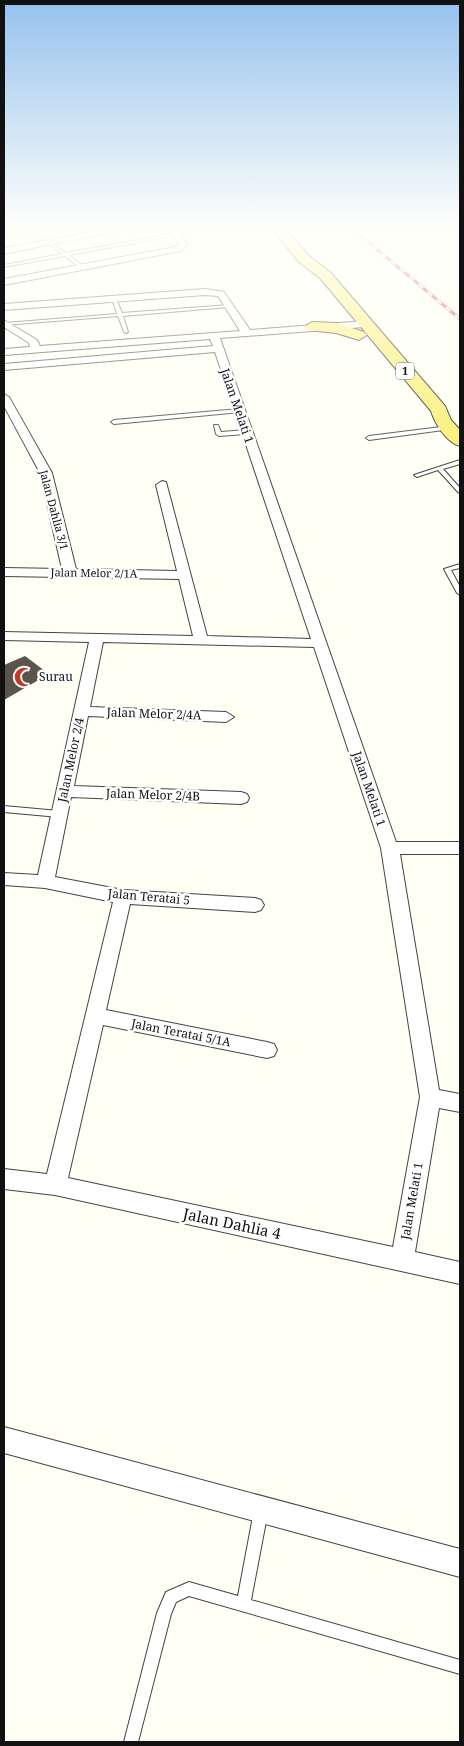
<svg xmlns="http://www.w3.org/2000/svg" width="464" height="1746" font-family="'Noto Serif',serif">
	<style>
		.building { fill: #5a544d }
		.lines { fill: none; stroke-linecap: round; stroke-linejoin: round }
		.service-casing { stroke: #444; stroke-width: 2 }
		.minor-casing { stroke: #444; stroke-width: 2 }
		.primary-casing { stroke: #222; stroke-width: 2 }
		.service { fill: #fff; fill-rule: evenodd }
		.minor { fill: #fff; fill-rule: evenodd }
		.primary { fill: #faee6a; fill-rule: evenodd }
		.rail-casing { stroke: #c43725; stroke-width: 3 }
		.rail { stroke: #fff; stroke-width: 2; stroke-dasharray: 6; stroke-linecap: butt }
		.labels { text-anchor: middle; stroke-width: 5; stroke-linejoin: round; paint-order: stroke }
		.shield { fill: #fff; stroke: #585858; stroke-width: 1 }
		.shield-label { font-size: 11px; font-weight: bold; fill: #111 }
		.far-street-label { font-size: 11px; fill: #111; stroke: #fff }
		.street-label { font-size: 12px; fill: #111; stroke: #fff }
		.poi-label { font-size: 12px; fill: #111; stroke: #fff; text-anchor: start }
		.near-street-label { font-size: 15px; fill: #111; stroke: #fff }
	</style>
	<rect width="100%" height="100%" fill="#fffff4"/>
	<!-- building -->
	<path class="building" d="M25 656 49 674 4 700V665Z"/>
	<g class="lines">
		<defs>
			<path id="service" d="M31 230H42L4 238V236Z
				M177 233 178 235 69 255 83 266 81 268 64 256 4 267V265L62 254 49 244 50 242 66 253Z
				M112 298 116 299 122 313 229 305 231 306 229 307 123 316 128 332 126 333 124 332 118 316 4 325 5 323 117 314Z
				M239 409 241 410V412L114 424 111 422 114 420Z
				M214 425H218L221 432 246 430 249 432 246 434 219 436 216 434Z
				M449 426 452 428 451 429 369 440 366 438 369 436Z
				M460 460V464L443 469 460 488V493L458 492 438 470 417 477 414 475Z
				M460 564V568L451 570 460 587V595L457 593 444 569Z
				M4 806 59 811 63 814 59 817 4 812Z
				M261 1504 266 1506 268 1511 251 1600 460 1660V1674L189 1596 176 1602 171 1614 138 1742H124L157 1613 166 1592 189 1582 238 1596 254 1511 256 1506Z"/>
			<path id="minor" d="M102 230H122L4 254V248Z
				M170 230H178L187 244 181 251 4 285V279L175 247 179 244Z
				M205 289 224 292 250 330 364 321 369 324 364 327 220 338 396 842H460V854H400L439 1090 460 1094V1112L439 1108 415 1252 460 1262V1284L55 1195 4 1189V1169L47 1174 113 902 45 888 4 885V873L38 875 89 642 4 640V632L193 636 179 579 4 576V568L62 569 40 473 4 406V394L9 397 52 473 76 569 177 571 156 485 162 481 166 482 207 636 311 639 215 352 4 370V364L213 346 210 339 4 355V349L30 347 29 343 4 327V320L37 340 40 346 240 331 218 296 205 295 4 310V304ZM103 642 314 647 381 848 420 1097 393 1247 68 1178 103 1025 267 1058 274 1056 277 1050 274 1044 267 1042 106 1010 130 904 255 912 261 910 264 905 261 900 255 898 123 890 55 877 71 797 241 804 247 802 249 798 247 794 241 792 74 786 88 716 226 722 234 717 226 712 90 707Z
				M4 1427 460 1549V1577L4 1453Z"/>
			<path id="primary" d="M273 230H286L309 256 330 272 445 406 451 420 460 430V446C447 443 435 424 431 411L320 278 299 262Z
				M312 322 337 323 364 332 367 335 359 340 336 333 307 330 304 327Z"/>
		</defs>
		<!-- service casing -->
		<use href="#service" class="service-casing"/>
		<!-- minor casing -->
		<use href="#minor" class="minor-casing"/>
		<!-- primary casing -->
		<use href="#primary" class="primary-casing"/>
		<!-- service -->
		<use href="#service" class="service"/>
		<!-- minor -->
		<use href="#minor" class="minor"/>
		<!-- primary -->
		<use href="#primary" class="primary"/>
		<defs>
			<path id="rail" d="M354 230 460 319"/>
		</defs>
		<!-- rail casing -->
		<use href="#rail" class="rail-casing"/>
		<!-- rail -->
		<use href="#rail" class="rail"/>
	</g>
	<!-- sky -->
	<linearGradient id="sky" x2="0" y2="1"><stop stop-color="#95c2ee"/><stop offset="0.48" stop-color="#fffffa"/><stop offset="1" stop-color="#fffffa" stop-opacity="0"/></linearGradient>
	<rect width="464" height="475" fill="url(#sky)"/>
	<!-- icons -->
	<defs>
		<symbol id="mosque-bare" viewBox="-9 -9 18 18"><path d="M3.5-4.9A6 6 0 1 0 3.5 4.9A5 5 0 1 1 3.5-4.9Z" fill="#c43725" stroke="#fff" stroke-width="2.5" paint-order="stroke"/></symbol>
	</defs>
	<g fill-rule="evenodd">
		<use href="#mosque-bare" x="10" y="663" width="28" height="28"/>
	</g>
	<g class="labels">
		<!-- shield labels -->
		<rect class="shield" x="396" y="362.5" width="18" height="17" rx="4"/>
		<g class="shield-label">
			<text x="405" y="375">1</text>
		</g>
		<!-- far-street labels -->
		<g class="far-street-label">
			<text transform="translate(54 510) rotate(75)" y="4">Jalan Dahlia 3/1</text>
			<text transform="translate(94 573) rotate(1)" y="4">Jalan Melor 2/1A</text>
		</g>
		<!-- street labels -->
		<g class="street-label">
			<text transform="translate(237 406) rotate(71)" y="4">Jalan Melati 1</text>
			<text transform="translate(154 714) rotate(2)" y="4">Jalan Melor 2/4A</text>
			<text transform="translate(71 760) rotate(-78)" y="4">Jalan Melor 2/4</text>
			<text transform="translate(369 789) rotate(71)" y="4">Jalan Melati 1</text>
			<text transform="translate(153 795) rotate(2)" y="4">Jalan Melor 2/4B</text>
			<text transform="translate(149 897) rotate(5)" y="4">Jalan Teratai 5</text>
			<text transform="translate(181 1033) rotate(11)" y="4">Jalan Teratai 5/1A</text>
			<text transform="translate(412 1201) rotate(-80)" y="4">Jalan Melati 1</text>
		</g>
		<!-- poi labels -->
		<g class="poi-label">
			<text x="39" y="681">Surau</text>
		</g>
		<!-- near-street labels -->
		<g class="near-street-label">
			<text transform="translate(232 1224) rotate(12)" y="5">Jalan Dahlia 4</text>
		</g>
	</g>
	<!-- border -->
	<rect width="464" height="1746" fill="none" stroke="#111111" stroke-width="10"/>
</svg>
